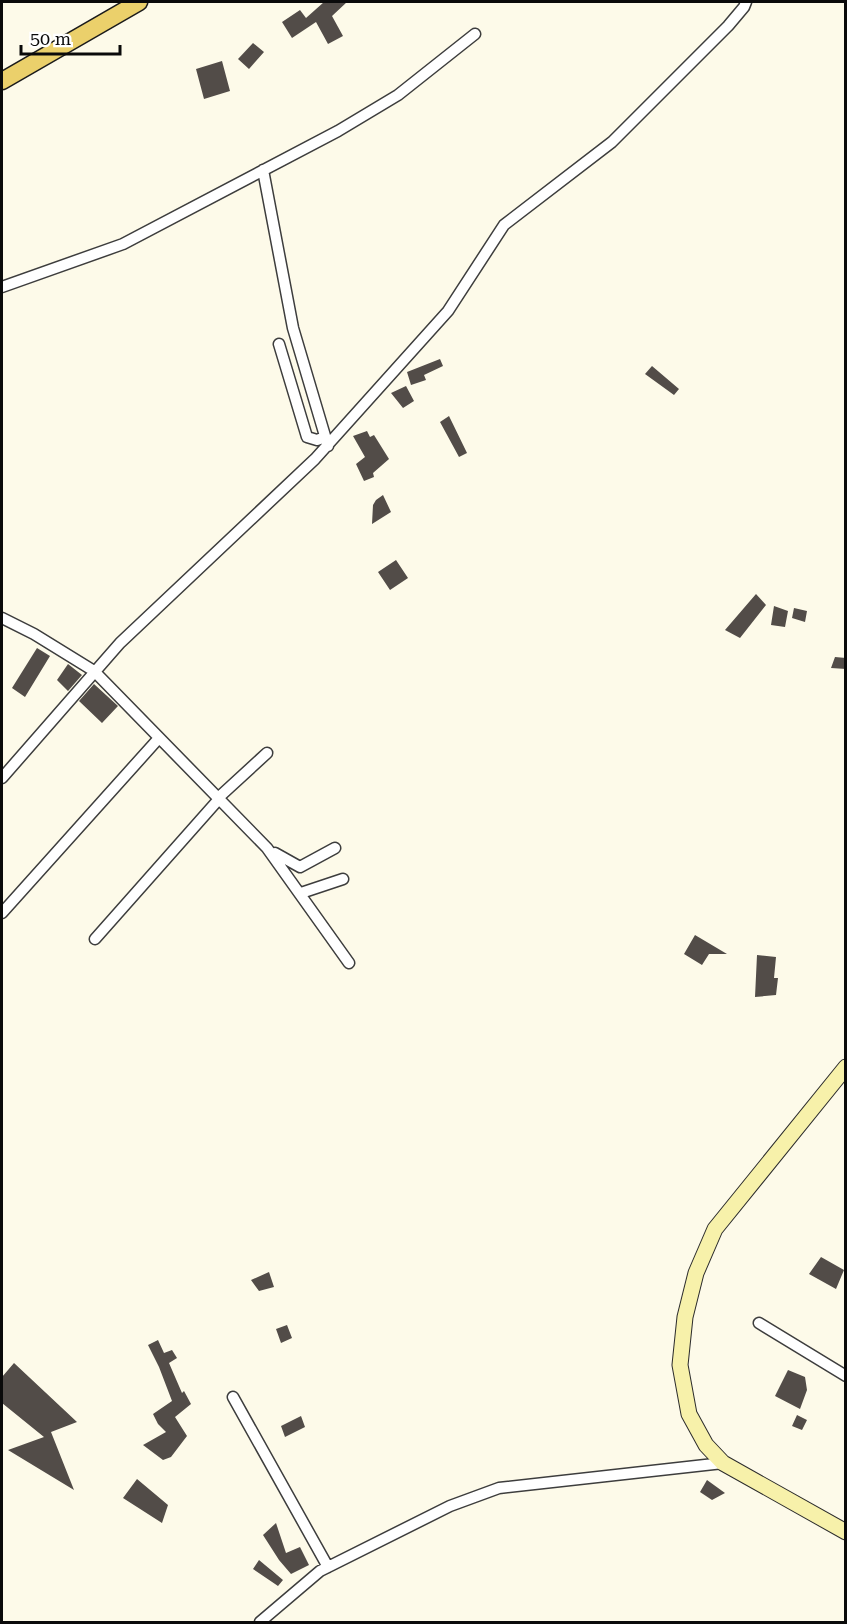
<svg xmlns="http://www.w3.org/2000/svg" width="847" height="1624" font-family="'Roboto Serif',serif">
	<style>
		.building { fill: #524c48 }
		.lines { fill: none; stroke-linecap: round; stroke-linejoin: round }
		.street-casing { stroke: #3d3d3d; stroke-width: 13 }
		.secondary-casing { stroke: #2c2c2c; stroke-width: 17 }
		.primary-casing { stroke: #1b1b1b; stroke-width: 19 }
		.street { stroke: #fff; stroke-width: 10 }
		.secondary { stroke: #f7f1aa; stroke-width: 15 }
		.primary { stroke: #ebd06b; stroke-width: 16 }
	</style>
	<rect width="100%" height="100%" fill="#fdfae9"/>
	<!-- building -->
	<path class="building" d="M324 2H347L332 16 343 36 328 44 316 22 292 38 282 22 300 10 306 18Z
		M253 43 264 52 249 69 238 59Z
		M222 61 230 91 204 99 196 69Z
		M440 359 443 366 424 375 426 380 411 385 407 372Z
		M652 366 679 389 674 395 645 374Z
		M406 386 414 401 403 408 391 393Z
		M449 416 467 453 459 457 440 422Z
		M367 431 370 437 374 435 389 459 373 473 374 477 364 481 356 464 365 457 353 436Z
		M383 495 391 512 372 524 373 505 376 500Z
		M396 560 408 578 390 590 378 572Z
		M756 594 766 605 740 638 725 630Z
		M774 606 788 611 785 627 771 625Z
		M794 608 807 611 805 622 792 618Z
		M37 648 50 656 25 697 12 688Z
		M835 657 846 658V669L831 668Z
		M68 664 82 675 68 691 57 680Z
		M94 684 118 706 102 723 79 701Z
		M695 935 727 954H709L702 965 684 954Z
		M757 955 776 957 774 978H778L776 995 755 997Z
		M821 1257 844 1270 836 1289 809 1274Z
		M269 1272 274 1287 259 1291 251 1280Z
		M287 1325 292 1338 281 1343 276 1329Z
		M158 1340 164 1353 172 1350 177 1358 169 1363 182 1393 184 1391 191 1404 175 1417 187 1436 171 1457 163 1460 143 1445 166 1432 158 1424 153 1414 172 1401 159 1367 148 1345Z
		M14 1363 77 1422 51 1432 74 1490 8 1450 44 1437 2 1403V1377Z
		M788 1370 805 1377 807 1390 800 1409 775 1396Z
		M797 1415 807 1420 802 1430 792 1426Z
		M301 1416 305 1427 285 1437 281 1426Z
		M137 1479 168 1505 162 1523 123 1498Z
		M707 1480 725 1493 712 1500 700 1492Z
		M276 1523 286 1553 300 1547 309 1565 291 1574 279 1560 263 1535Z
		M259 1560 283 1580 278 1586 253 1569Z"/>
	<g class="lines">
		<defs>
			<path id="street" d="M263 170 293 328 328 446
				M2 287 123 244 338 131 398 95 475 34
				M279 344 307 437 317 440 325 437
				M2 618 34 634 94 671 267 848 349 963
				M2 778 120 643 315 459 448 311 504 225 612 142 728 26 744 7 746 2
				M218 798 267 753
				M275 853 300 867 335 848
				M301 893 343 879
				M2 913 159 738
				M95 939 219 799
				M759 1323 846 1376
				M233 1397 328 1567
				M260 1622 320 1571 450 1506 499 1488 723 1463"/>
			<path id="secondary" d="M846 1067 715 1229 696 1273 685 1317 680 1365 689 1414 706 1445 723 1463 846 1532"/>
			<path id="primary" d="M2 81 139 2"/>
		</defs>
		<!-- street casing -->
		<use href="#street" class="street-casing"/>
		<!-- secondary casing -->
		<use href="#secondary" class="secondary-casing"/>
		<!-- primary casing -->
		<use href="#primary" class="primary-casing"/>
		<!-- street -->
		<use href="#street" class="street"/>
		<!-- secondary -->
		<use href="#secondary" class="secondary"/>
		<!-- primary -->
		<use href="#primary" class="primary"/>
	</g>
	<!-- border -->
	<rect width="847" height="1624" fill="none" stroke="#0a0a0a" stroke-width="6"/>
	<!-- scale -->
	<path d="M21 45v9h99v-9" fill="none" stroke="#0a0a0a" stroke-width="3"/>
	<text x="30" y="45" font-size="18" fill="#0a0a0a" stroke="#ffffff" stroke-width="4.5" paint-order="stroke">50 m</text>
</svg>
